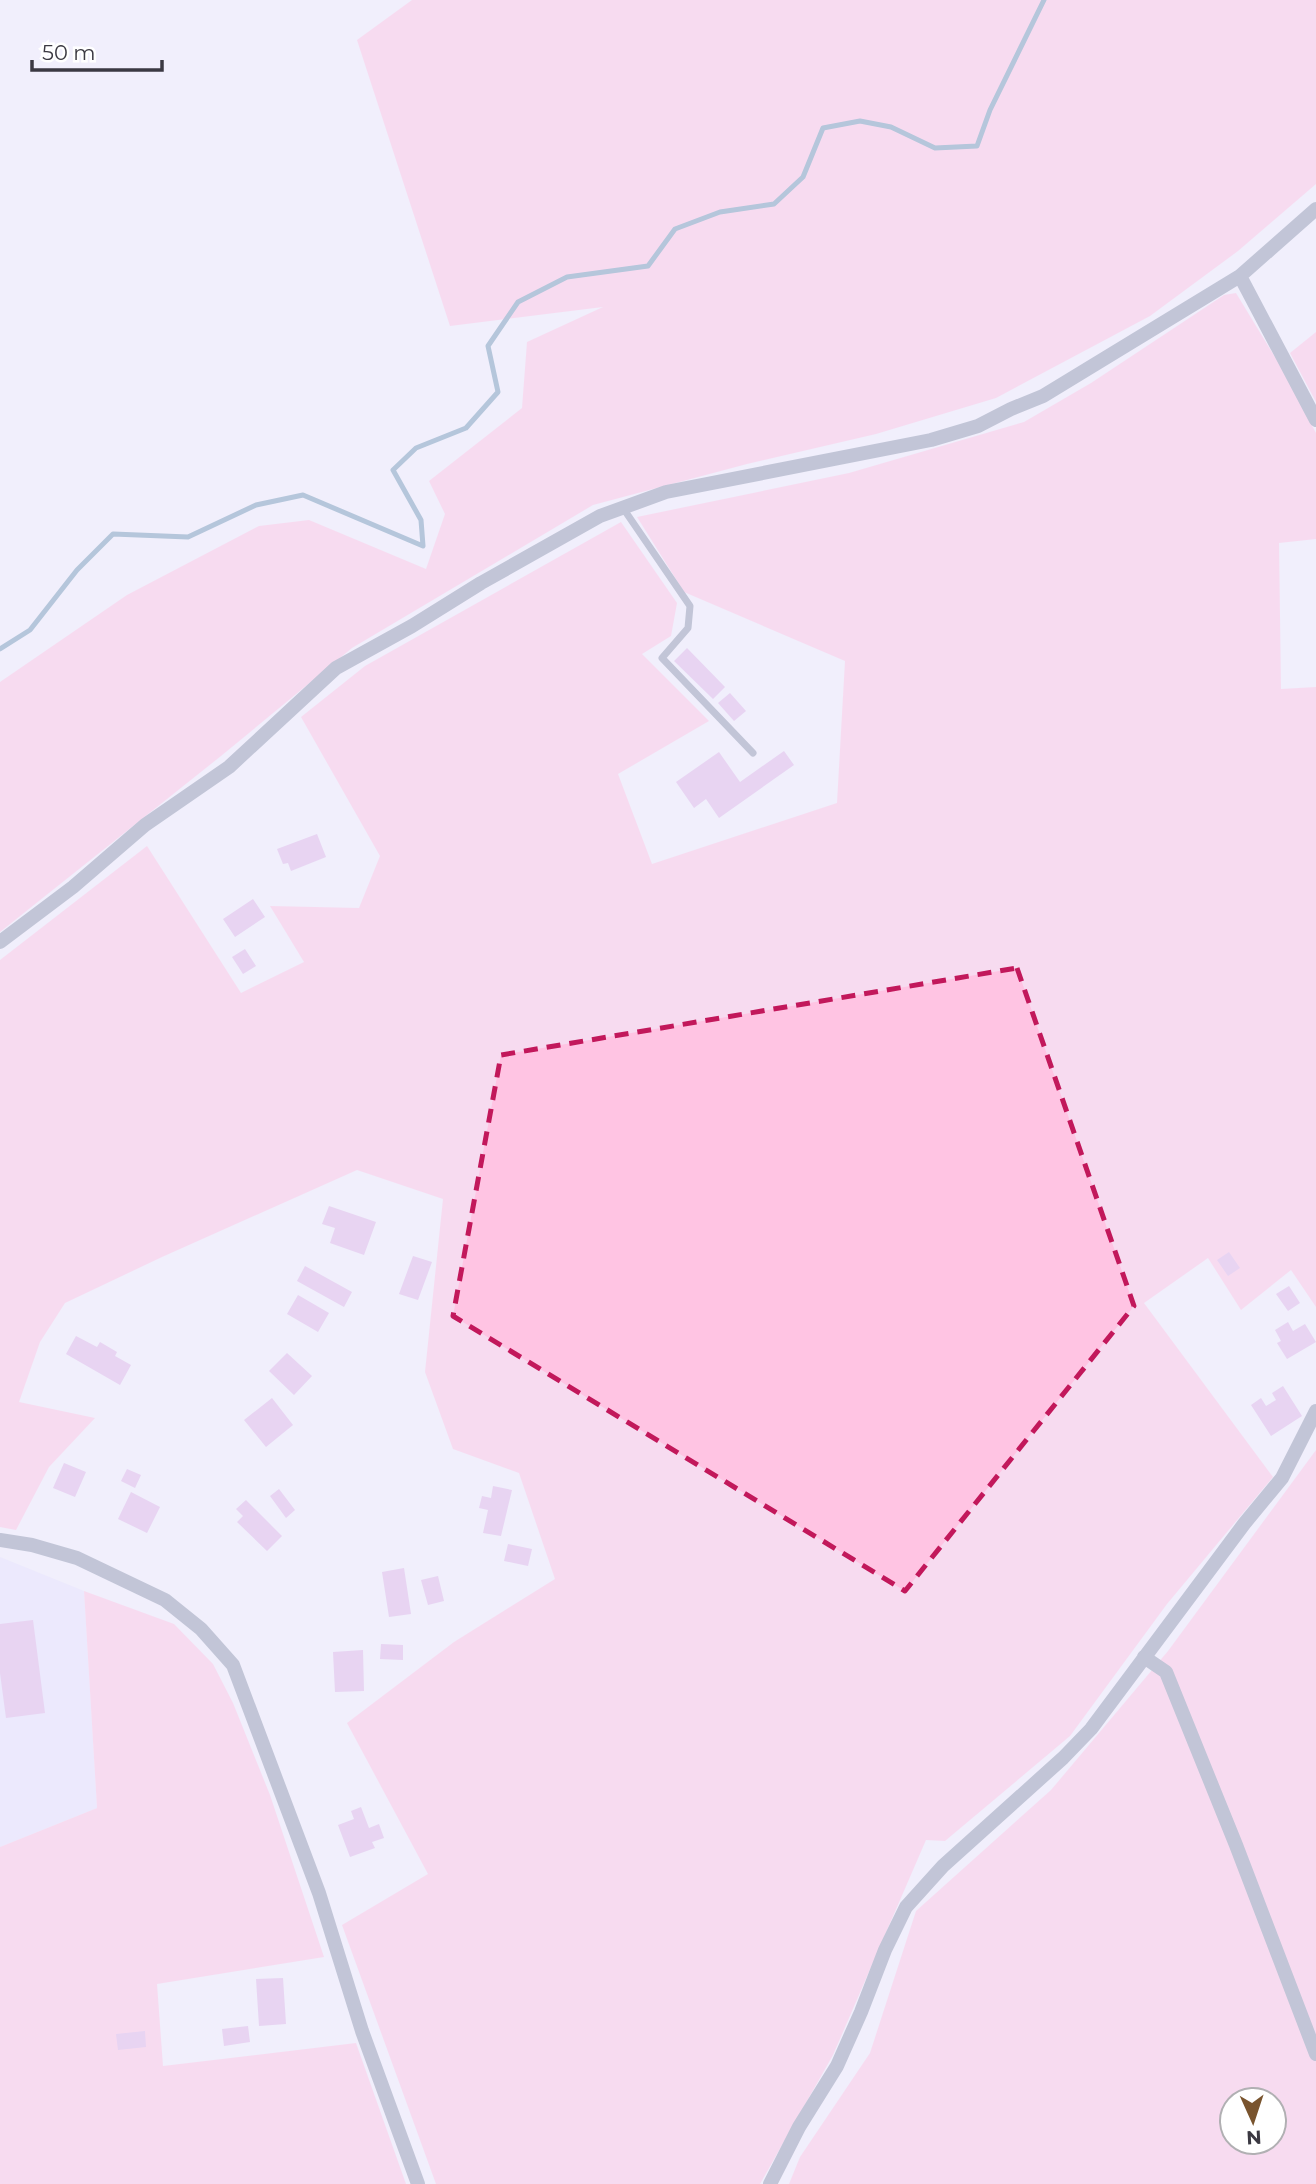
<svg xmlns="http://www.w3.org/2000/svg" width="1316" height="2184" font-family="Montserrat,sans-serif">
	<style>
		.built { fill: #e6e2fe }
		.green { fill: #ffc4e3; fill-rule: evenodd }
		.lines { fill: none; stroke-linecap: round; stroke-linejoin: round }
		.stream { stroke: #6d94b3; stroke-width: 5 }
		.building { fill: #ddb4e7 }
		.lane { stroke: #8993ab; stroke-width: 7 }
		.street { stroke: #8993ab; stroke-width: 14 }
		.marked { fill: none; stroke: #c2185b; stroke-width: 5; stroke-dasharray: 14 9; stroke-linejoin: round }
	</style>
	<rect width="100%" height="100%" fill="#f1effc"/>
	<!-- built -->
	<path class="built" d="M0 1557 84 1591 97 1808 0 1847Z"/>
	<!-- green -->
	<path class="green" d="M412 0H1316V184L1238 251 1150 316 996 398 876 434 747 464 593 505 352 648 221 756 0 932V682L127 595 259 526 309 520 426 569 445 514 429 481 522 408 527 342 603 307 450 326 357 40Z
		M1236 293 1278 362 1316 433V539L1279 543 1281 689 1316 687V1307L1291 1270 1241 1310 1208 1258 1144 1303 1273 1477 1167 1604 1070 1736 945 1841 926 1840 833 2055 760 2184H436L342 1925 428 1874 347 1723 454 1642 555 1579 519 1473 453 1449 425 1372 443 1199 357 1170 162 1257 65 1303 40 1342 19 1402 95 1418 49 1467 16 1530 0 1527V960L147 846 241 993 304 962 270 906 359 908 380 856 301 717 365 666 621 522 677 603 671 636 642 654 709 721 618 774 652 864 837 803 845 661 684 592 637 517 849 473 1024 422 1091 383 1224 295Z
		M1316 332V402L1290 353Z
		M1316 1450V2184H789L800 2157 870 2053 916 1911 1051 1790 1168 1651ZM1232 2100H1274V2142H1232Z
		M84 1591 174 1624 213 1664 233 1703 270 1795 324 1957 157 1984 163 2066 356 2043 406 2184H0V1847L97 1808Z"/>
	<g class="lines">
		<!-- stream -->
		<path class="stream" d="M0 649 30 630 77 570 113 534 188 537 256 505 303 495 423 546 421 520 393 470 416 448 466 428 498 392 488 346 518 302 567 277 648 266 675 229 720 212 774 204 803 177 823 128 860 121 891 127 935 148 977 146 990 110 1044 0"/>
	</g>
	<!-- building -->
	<path class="building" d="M687 648 725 687 713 699 674 661Z
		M730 693 746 711 734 721 718 703Z
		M784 751 794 765 719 818 706 799 694 808 676 782 719 752 740 782Z
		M317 834 326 857 291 871 288 863 283 864 277 849Z
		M253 899 265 917 235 937 223 919Z
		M245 949 256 966 243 974 232 957Z
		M329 1206 376 1222 364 1255 330 1243 335 1228 322 1224Z
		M1229 1252 1240 1268 1228 1276 1217 1260Z
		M413 1256 432 1262 418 1300 399 1294Z
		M305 1266 352 1292 344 1307 297 1281Z
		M1289 1286 1300 1303 1288 1311 1276 1294Z
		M298 1295 329 1313 318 1332 287 1314Z
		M1288 1322 1293 1331 1305 1324 1316 1342 1287 1359 1277 1343 1281 1341 1275 1330Z
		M76 1336 97 1347 100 1342 117 1352 115 1356 131 1365 120 1385 66 1354Z
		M287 1353 312 1376 294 1395 269 1371Z
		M1283 1386 1302 1416 1271 1436 1251 1405 1261 1398 1266 1406 1276 1400 1272 1393Z
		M272 1398 293 1425 266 1447 244 1420Z
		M64 1463 86 1472 75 1497 53 1488Z
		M127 1469 141 1475 135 1488 121 1481Z
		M493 1486 512 1490 501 1536 483 1533 488 1510 479 1508 482 1496 491 1498Z
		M279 1489 295 1510 286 1518 270 1496Z
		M131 1492 160 1507 147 1533 118 1519Z
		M246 1500 282 1536 267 1551 237 1522 243 1516 236 1509Z
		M508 1544 532 1549 528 1566 504 1561Z
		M404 1568 411 1614 389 1617 382 1572Z
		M438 1576 444 1601 428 1605 421 1580Z
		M33 1620 45 1713 6 1718 0 1673V1624Z
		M381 1644 403 1645V1660L380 1659Z
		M363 1650 364 1691 335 1692 333 1652Z
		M361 1807 369 1828 379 1824 384 1838 372 1842 375 1848 350 1857 338 1825 354 1819 351 1811Z
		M283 1978 286 2024 259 2026 256 1979Z
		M248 2026 250 2042 224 2046 222 2029Z
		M145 2031 146 2047 118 2050 116 2034Z"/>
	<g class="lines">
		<!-- lane -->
		<path class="lane" d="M623 508 690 606 688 628 662 658 753 753"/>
		<!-- street -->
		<path class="street" d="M1240 276 1316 209
			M0 942 73 887 145 825 229 767 336 668 412 626 481 583 600 516 666 492 931 440 978 426 1011 409 1043 396 1240 276 1316 420
			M0 1540 32 1545 77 1558 165 1600 201 1629 233 1665 319 1893 362 2031 418 2184
			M1144 1657 1166 1672 1236 1845 1316 2054
			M770 2184 799 2127 837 2066 861 2012 885 1950 906 1907 943 1866 1063 1758 1091 1729 1244 1524 1282 1478 1316 1411"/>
	</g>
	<!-- marked area -->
	<path d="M0 0H1316V2184H0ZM1017 968 1134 1306 905 1591 453 1316 501 1055Z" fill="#f1effc" fill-opacity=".55" fill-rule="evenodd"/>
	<path class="marked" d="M1017 968 1134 1306 905 1591 453 1316 501 1055Z"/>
	<!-- north arrow -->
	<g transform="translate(1253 2121) rotate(177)"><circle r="33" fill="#ffffff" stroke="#b1b0b3" stroke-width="2"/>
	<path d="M0-5L12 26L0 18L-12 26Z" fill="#79542e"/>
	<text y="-10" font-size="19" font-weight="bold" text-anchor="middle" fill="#3b3942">N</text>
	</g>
	<!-- scale -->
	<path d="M32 60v10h130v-10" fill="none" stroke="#3b3942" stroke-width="3.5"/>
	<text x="42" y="60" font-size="21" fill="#3b3942" stroke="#ffffff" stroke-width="5" paint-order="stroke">50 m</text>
</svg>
